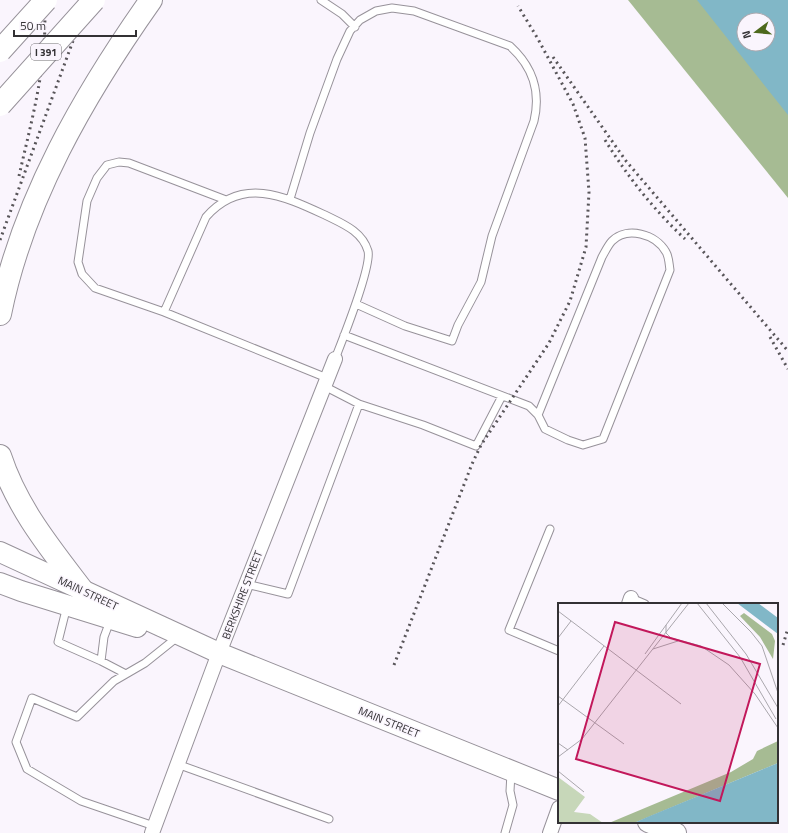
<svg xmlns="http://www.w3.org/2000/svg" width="788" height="833" font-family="'Titillium Web',sans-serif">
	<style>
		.forest { fill: #a6bb93 }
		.water { fill: #81b7c7; fill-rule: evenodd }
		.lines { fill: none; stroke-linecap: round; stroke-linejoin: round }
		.lane-casing { stroke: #97929a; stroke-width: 9 }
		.street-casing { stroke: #97929a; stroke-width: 16 }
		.secondary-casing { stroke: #97929a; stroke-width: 22 }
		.highway-casing { stroke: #97929a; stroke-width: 24 }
		.lane { stroke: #fff; stroke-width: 7 }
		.street { stroke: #fff; stroke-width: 14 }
		.secondary { stroke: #fff; stroke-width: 20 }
		.highway { stroke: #fff; stroke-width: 22 }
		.rail { stroke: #585559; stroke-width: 3; stroke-dasharray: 2 4; stroke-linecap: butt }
		.highway-bridge-casing { stroke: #97929a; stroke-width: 24; stroke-linecap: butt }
		.highway-bridge { stroke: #fff; stroke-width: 22 }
		.labels { text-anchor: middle; stroke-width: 3; stroke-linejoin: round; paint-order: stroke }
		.shield { fill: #faf5fd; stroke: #6f6c70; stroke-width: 1 }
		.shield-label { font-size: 10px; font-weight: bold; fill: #333134 }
		.street-label { font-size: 11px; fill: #333134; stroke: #faf5fd }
		.inset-road { fill: none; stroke: #aaa7ad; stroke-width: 1 }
		.view { fill: #c2185b; fill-opacity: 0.15; stroke: #c2185b; stroke-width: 2 }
		.inset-edge { fill: none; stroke: #333134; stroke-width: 2 }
	</style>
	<rect width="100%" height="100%" fill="#faf5fd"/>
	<!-- forest -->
	<path class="forest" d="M628 0H698L788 112V198Z"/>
	<!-- water -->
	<path class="water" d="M697 0H788V115ZM744 20H768V44H744Z"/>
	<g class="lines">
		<defs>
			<path id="lane" d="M321 0 342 14 355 27
				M290 199 310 133 337 59 350 31 360 20 376 11 392 8 414 11 510 46C533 67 541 91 534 121L492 236 481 282 458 325 452 341 405 326 356 304
				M226 200 129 163 119 162 107 165 97 178 87 201 78 262 82 274 95 288 164 312 327 378
				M164 312 206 217C242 176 284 196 325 215 343 224 362 231 368 251 372 267 342 341 335 359
				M344 335 529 406 538 415 545 429 568 440 583 445 603 439 670 270C669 264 669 257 666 252 656 234 627 226 612 241 608 245 605 252 602 257L538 415
				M324 386 359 404
				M550 529 509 630 559 651
				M246 584 288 594 359 404 423 425 476 446 502 396
				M631 598 645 604
				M67 606 58 642 101 661
				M110 621 104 637 101 661 126 674
				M177 764 329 819
				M154 826 81 801 27 769 16 742 32 698 77 717 114 681 145 663 175 639
				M505 833 513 805 510 791 511 773"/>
			<path id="street" d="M629 604 631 598
				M152 833 219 653 335 359
				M550 833 559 808"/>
			<path id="secondary" d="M0 552 219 653 559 790
				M0 583 21 591 137 627
				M648 822 676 833"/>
			<path id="highway" d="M0 314C23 200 84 95 151 0
				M0 456C17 508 50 548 82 590"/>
		</defs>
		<!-- lane casing -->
		<use href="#lane" class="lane-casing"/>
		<!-- street casing -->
		<use href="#street" class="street-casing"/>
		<!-- secondary casing -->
		<use href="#secondary" class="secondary-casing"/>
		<!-- highway casing -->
		<use href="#highway" class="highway-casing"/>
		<!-- lane -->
		<use href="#lane" class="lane"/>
		<!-- street -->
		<use href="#street" class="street"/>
		<!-- secondary -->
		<use href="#secondary" class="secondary"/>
		<!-- highway -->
		<use href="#highway" class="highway"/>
		<!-- rail -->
		<path class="rail" d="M553 57 626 161 788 351
			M605 140C628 177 653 209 685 239
			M19 176C32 118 49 60 44 0
			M0 240 88 0
			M770 337 788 369
			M783 645 788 628
			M394 665 472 464 481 445 549 343 570 301 586 247 589 192 585 138 573 104 538 39 518 6"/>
		<defs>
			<path id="highway-bridge" d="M0 51 46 0
				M0 105 94 0"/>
		</defs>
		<!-- highway-bridge casing -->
		<use href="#highway-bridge" class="highway-bridge-casing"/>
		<!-- highway-bridge -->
		<use href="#highway-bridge" class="highway-bridge"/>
	</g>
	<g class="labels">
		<!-- shield labels -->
		<rect class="shield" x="31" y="44" width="30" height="16" rx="3"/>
		<g class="shield-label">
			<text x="46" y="56">I 391</text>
		</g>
		<!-- street labels -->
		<g class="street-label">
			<text transform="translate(88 593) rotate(25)" y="4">MAIN STREET</text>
			<text transform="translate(242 595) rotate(-69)" y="4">BERKSHIRE STREET</text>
			<text transform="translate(389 722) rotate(22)" y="4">MAIN STREET</text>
		</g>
	</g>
	<!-- overview -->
	<g transform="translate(558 603)">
		<rect width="220" height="220" fill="#faf5fd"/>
		<path d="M0 174 27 194 16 209 32 211 45 220H0Z" fill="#c7d7b9"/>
		<path d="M186 10 214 31 217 38 215 56 202 34 182 13ZM220 138V160L76 220H51L173 169 195 156 199 148Z" fill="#a6bb93"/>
		<path d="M179 0H200L220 15V31ZM220 160V220H76L87 215Z" fill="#81b7c7"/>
		<path class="inset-road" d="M139 0 182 54 218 116M148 0 188 51 220 105M164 0 193 29 204 43 220 90M0 8 123 101M108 22V30L113 35 143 43 171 62 197 91 220 125M0 35 13 18M95 46 120 38M87 51 124 0M0 93 66 141M0 103 46 43M0 140 10 147M0 154 24 136 131 0M0 168 26 189"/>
		<path class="view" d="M57 19 202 61 162 198 18 156Z"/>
		<rect width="220" height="220" class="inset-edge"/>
	</g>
	<!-- north arrow -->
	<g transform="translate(756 32) rotate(254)"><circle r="19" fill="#faf5fd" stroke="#aaa7ad"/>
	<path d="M0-3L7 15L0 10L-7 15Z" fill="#4d691c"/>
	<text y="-6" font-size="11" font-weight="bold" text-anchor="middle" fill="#333134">N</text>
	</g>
	<!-- scale -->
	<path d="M14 30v6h122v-6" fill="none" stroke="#333134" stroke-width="2"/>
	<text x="20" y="30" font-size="12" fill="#333134" stroke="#faf5fd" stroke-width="3" paint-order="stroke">50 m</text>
</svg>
